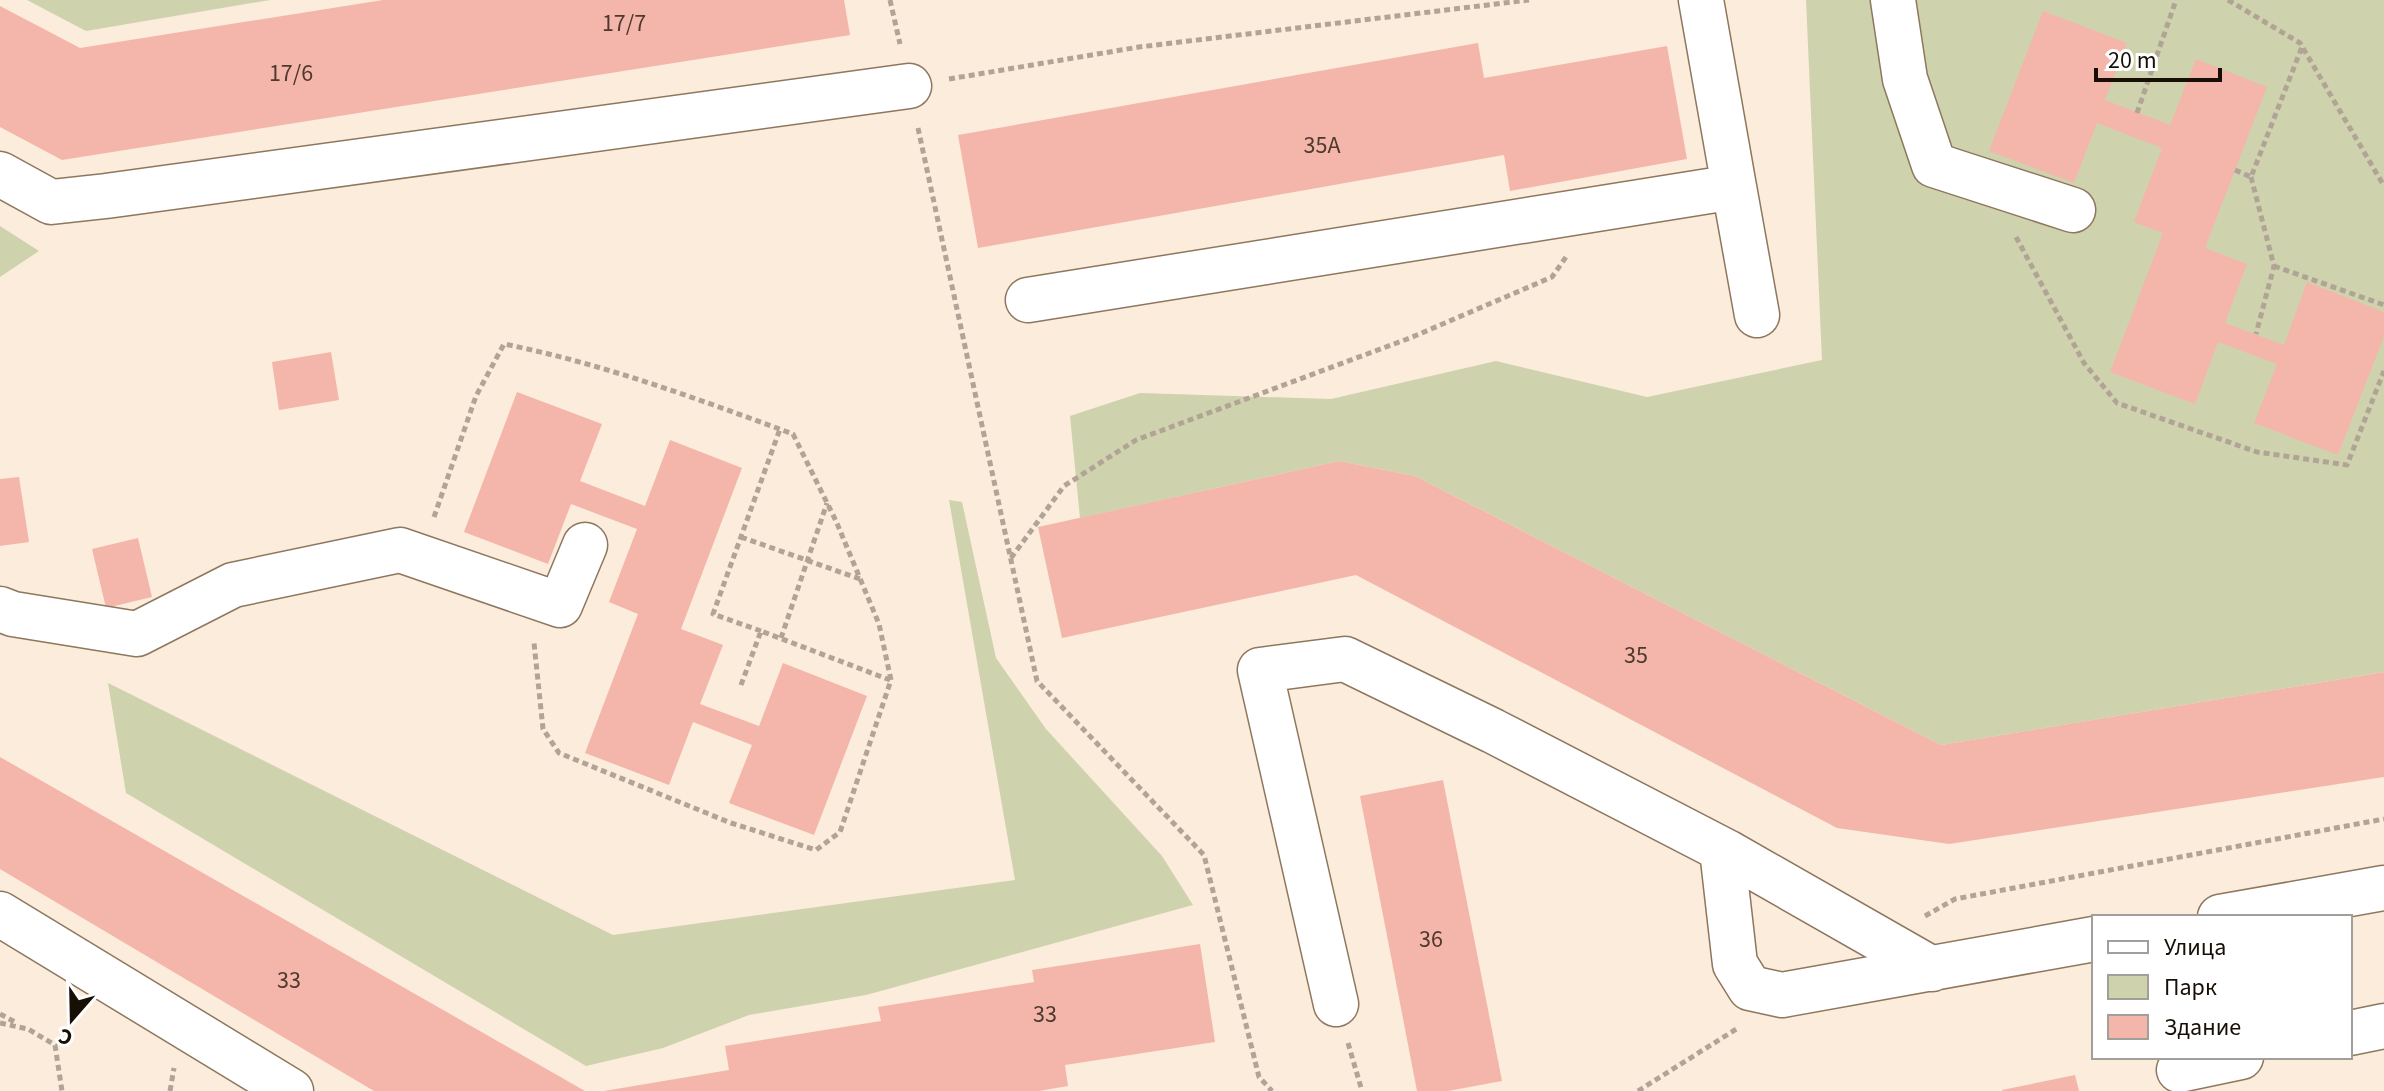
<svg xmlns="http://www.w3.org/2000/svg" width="2384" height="1091" font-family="'Source Sans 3',sans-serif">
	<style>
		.green { fill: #ced3ad }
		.building { fill: #f4b6aa }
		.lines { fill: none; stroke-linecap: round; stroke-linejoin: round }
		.minor-casing { stroke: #8e775e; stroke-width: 47 }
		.path { stroke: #b1a496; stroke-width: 5; stroke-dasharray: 6 4; stroke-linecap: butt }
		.minor { stroke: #fff; stroke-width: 44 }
		.labels { text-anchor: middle; stroke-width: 8; stroke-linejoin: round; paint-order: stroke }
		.number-label { font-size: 24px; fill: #4e392f }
	</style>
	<rect width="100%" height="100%" fill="#fbecdb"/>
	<!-- green -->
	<path class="green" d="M27 0H270L86 31Z
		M1806 0H2384V672L1941 745 1415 476 1339 461 1080 518 1070 416 1140 393 1331 399 1496 361 1647 397 1822 360Z
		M0 226 39 251 0 277Z
		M949 500 962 502 996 658 1046 729 1162 856 1193 905 866 995 749 1015 663 1048 586 1066 126 793 108 683 613 935 1015 880Z"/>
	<!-- building -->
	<path class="building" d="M383 0H844L850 35 62 160 0 127V6L80 48Z
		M2043 11 2127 43 2105 100 2170 125 2196 59 2267 87 2205 248 2247 264 2225 323 2284 345 2307 282 2384 312V336L2338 455 2254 423 2277 364 2218 342 2195 404 2110 372 2163 233 2134 222 2162 148 2097 123 2074 183 1989 151Z
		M1478 43 1484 78 1667 46 1687 159 1510 191 1504 155 978 248 958 135Z
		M331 352 339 400 279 410 272 362Z
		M517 392 602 424 580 481 645 506 670 440 742 468 681 629 723 645 700 704 759 726 783 663 867 696 814 835 729 803 752 745 693 722 669 785 585 753 638 614 609 602 637 529 571 504 548 564 464 532Z
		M1339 461 1415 476 1941 745 2384 672V777L1949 844 1837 828 1356 575 1062 638 1038 527Z
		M19 477 29 542 0 546V479Z
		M138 538 152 597 106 608 92 549Z
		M0 757 585 1091H374L0 869Z
		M1443 780 1502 1081 1448 1091H1417L1360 796Z
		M1200 944 1215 1042 1065 1065 1068 1086 1039 1091H604L729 1070 725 1046 881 1021 878 1007 1034 982 1032 970Z
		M2075 1075 2079 1091H2002V1090Z"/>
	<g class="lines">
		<defs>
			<path id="minor" d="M1893 0 1905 79 1934 165 2073 210
				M0 174 51 202 106 196 909 86
				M1734 187 1757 315
				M1028 300 1734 187 1701 0
				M0 609 13 614 137 634 233 585 400 550 560 605 585 545
				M1722 850 1735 964 1750 988 1782 995 2094 939
				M0 914 291 1091
				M2220 917 2384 888
				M1336 1004 1260 670 1345 659 1493 731 1727 852 1932 969
				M2350 1033 2384 1026
				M2179 1070 2241 1057"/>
		</defs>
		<!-- minor casing -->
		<use href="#minor" class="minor-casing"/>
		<!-- path -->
		<path class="path" d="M890 0 900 44
			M2228 0 2300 43 2384 186
			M949 79 1139 47 1529 0
			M2137 113 2176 0
			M918 128 1037 681 1204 855 1259 1077 1272 1091
			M2235 170 2251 177 2302 47
			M2251 177 2274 266 2256 334
			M2016 237 2084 363 2117 403 2257 452 2347 465 2384 371
			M2274 266 2384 305
			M434 517 476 396 504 344C604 364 698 399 793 434L836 521 879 624 891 680 840 832 816 850 731 823 559 753 543 729 534 643
			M741 537 860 579
			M1011 558 1064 486 1136 440 1410 338 1552 277 1566 257
			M761 631 713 614 780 429
			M781 638 827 503
			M741 685 761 631 890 680
			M1925 916 1955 899 2384 819
			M0 1014 17 1023
			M0 1023 28 1029 55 1045 62 1091
			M1348 1043 1362 1091
			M170 1091 174 1068
			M1638 1091 1738 1028"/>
		<!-- minor -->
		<use href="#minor" class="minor"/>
	</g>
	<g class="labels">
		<!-- number labels -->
		<g class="number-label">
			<text x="624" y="31">17/7</text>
			<text x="291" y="81">17/6</text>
			<text x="1322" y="153">35А</text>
			<text x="1636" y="663">35</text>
			<text x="1431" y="947">36</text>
			<text x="289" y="988">33</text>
			<text x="1045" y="1022">33</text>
		</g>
	</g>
	<!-- legend -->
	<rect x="2092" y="915" width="260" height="144" fill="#ffffff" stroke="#a29f9b" stroke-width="2"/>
	<rect x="2108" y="941" width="40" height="12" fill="#ffffff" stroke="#a29f9b" stroke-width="2"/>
	<text x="2164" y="955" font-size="24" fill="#170f06">Улица</text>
	<rect x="2108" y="975" width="40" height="24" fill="#ced3ad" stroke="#a29f9b" stroke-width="2"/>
	<text x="2164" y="995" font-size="24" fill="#170f06">Парк</text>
	<rect x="2108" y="1015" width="40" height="24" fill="#f4b6aa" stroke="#a29f9b" stroke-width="2"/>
	<text x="2164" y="1035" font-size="24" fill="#170f06">Здание</text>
	<!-- north arrow -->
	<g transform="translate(72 1019) rotate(200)" stroke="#ffffff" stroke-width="6" paint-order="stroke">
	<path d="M0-6L14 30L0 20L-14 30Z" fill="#170f06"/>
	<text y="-12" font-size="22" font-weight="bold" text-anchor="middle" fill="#170f06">С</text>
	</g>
	<!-- scale -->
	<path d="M2096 68v12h124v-12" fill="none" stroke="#170f06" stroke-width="4"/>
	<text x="2108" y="68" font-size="24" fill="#170f06" stroke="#ffffff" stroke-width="6" paint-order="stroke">20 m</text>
</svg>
